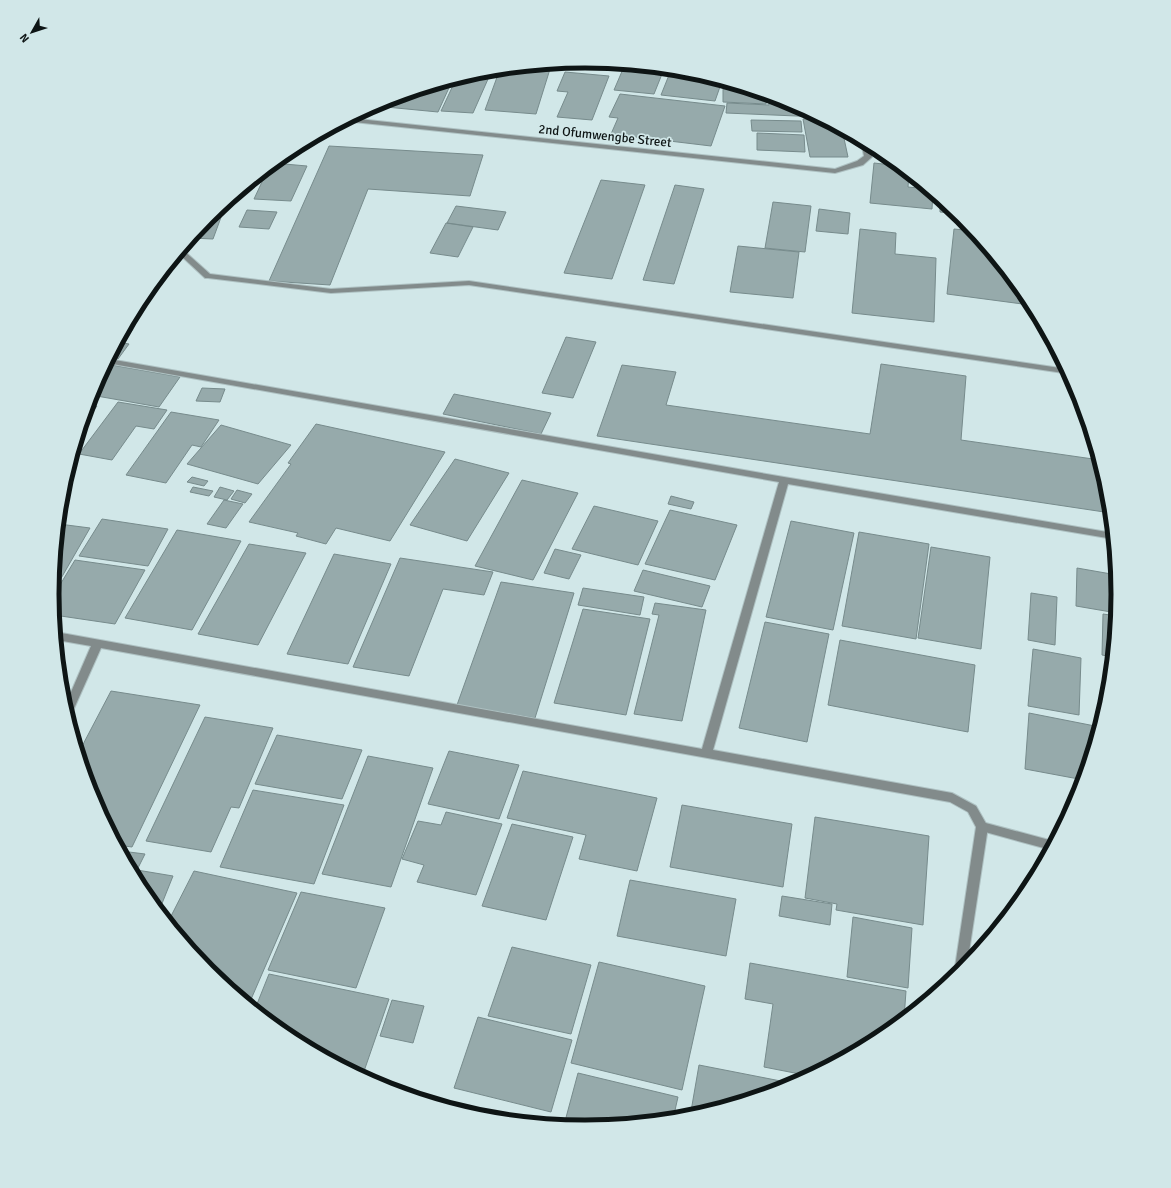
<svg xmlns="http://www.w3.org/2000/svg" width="1171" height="1188" font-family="Signika,sans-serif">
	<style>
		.building { fill: #96aaab; stroke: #778b8c }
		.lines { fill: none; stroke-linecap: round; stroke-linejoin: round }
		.service-casing { stroke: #aec1c2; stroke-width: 2 }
		.minor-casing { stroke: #aec1c2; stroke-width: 2 }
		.service { fill: #828b8b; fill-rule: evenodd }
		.minor { fill: #828b8b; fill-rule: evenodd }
		.labels { text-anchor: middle; stroke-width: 3.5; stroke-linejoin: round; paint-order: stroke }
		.far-street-label { font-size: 13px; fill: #0e1515; stroke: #d1e7e8 }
		.rim { fill: none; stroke: #0e1515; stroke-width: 5 }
	</style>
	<rect width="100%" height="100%" fill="#d1e7e8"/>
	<!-- building -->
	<path class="building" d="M517 67 550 69 536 114 485 110 500 69Z
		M623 69 662 74 654 94 614 90Z
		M492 70 473 113 441 111 456 79 482 71Z
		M671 70 695 73 722 81 715 101 661 95Z
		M565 72 609 76 592 120 557 117 568 92 557 91Z
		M453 79 438 112 386 107 391 98Z
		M723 89 755 91 767 94 766 104 723 102Z
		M620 94 725 106 711 146 611 134 618 118 609 117Z
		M769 95 790 101 820 117 726 113 727 103 769 105Z
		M803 119H823L842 129 848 157H810Z
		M751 120 801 121 802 132 752 131Z
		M757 133 804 135 805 152 757 150Z
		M329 146 483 155 470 196 368 189 330 285 269 281Z
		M273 163 307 166 291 201 254 199 269 167Z
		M874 163 901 166 909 173 908 187 929 189 933 192 932 209 870 203Z
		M601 180 645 185 612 279 564 273Z
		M675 185 704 189 674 284 643 280Z
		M940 198 959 214 940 212Z
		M227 201 213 239 191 238 208 217Z
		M773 202 811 206 805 252 765 248Z
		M456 206 506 212 498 230 447 223Z
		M819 209 850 213 848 234 816 231Z
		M247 210 277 212 269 229 239 227Z
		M446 223 473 227 458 257 430 253Z
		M860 229 896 233 895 254 936 258 934 322 852 313Z
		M954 229 975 231 1029 298 1030 305 947 294Z
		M738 246 799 252 793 298 730 292Z
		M126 328 133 329 124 342 119 341Z
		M566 337 596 342 573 398 542 393Z
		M118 342 129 344 118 359 110 357Z
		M106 364 180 377 159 407 91 395Z
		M881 364 966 376 961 440 1100 460 1109 490 1111 513 597 436 622 365 676 372 666 405 870 434Z
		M202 388 225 389 220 402 196 401Z
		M454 394 551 413 541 434 443 414Z
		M118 402 167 410 154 429 136 426 112 460 79 454Z
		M88 405 97 406 82 426Z
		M171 412 219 420 201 447 192 445 166 483 126 475Z
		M316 424 445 452 390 541 336 528 326 544 296 536 298 533 249 522 291 464 288 463Z
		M221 425 291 445 258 484 187 464Z
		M455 459 509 473 467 541 410 525Z
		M192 477 208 481 204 486 187 482Z
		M522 480 578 493 533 580 475 566Z
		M193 487 213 491 209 496 190 492Z
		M220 487 234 491 227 500 214 497Z
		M237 490 252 494 245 503 231 499Z
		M671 496 694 502 691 509 668 504Z
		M224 500 243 504 226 528 207 524Z
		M594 506 658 521 638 565 572 549Z
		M670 510 737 525 715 580 645 564Z
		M102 519 168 529 148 566 79 556Z
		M791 521 854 533 833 630 766 617Z
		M59 524 90 528 52 594Z
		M177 530 241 541 192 630 125 618Z
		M859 532 929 544 916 639 842 626Z
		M249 544 306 553 258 645 198 634Z
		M931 547 990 557 981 649 918 638Z
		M555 549 581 555 569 579 544 573Z
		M334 554 391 564 348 664 287 654Z
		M400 558 493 572 484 595 443 589 409 676 353 667Z
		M75 560 145 570 115 624 54 615 52 598Z
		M1077 568 1117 575 1119 594 1117 613 1076 606Z
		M643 570 710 586 702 607 634 591Z
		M501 582 574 593 535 718 457 705Z
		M583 588 644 597 640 615 578 605Z
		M1031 593 1057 597 1055 645 1028 640Z
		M655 603 706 610 682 721 634 714 659 615 652 614Z
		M583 609 650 619 626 715 554 703Z
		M1103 614 1117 616 1113 657 1102 655Z
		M765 622 829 634 807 742 739 728Z
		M840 640 975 665 968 732 828 705Z
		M1033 649 1081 658 1079 715 1028 706Z
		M111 691 200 705 132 847 117 845 93 798 79 752Z
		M1029 713 1100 727 1084 780 1025 769Z
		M205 717 273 728 239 808 231 807 211 852 146 841Z
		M277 735 362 750 342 799 255 784Z
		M449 751 519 765 499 819 428 804Z
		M368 756 433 768 391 887 322 874Z
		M523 771 657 798 637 871 579 859 586 835 507 818Z
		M253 790 344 805 314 884 220 867Z
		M682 805 792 824 783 887 670 867Z
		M446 812 502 824 476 895 417 882 424 865 402 859 418 821 441 825Z
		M815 817 929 836 923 925 836 910 837 904 805 898Z
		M512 824 573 837 546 920 482 906Z
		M121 851 145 854 137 870 173 876 159 911 142 890Z
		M1035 864 1042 865 1032 884Z
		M194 871 297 893 249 1004 208 971 168 922Z
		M630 880 736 899 726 956 617 936Z
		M301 892 385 908 356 988 268 970Z
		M782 896 832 904 830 925 779 916Z
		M853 917 912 928 908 988 847 977Z
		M512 947 591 965 571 1034 488 1016Z
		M599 962 705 986 682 1090 571 1063Z
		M750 963 906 991 904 1019 882 1038 810 1076 764 1067 773 1004 745 999Z
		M269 974 389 999 362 1077 289 1037 255 1009Z
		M392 1000 424 1006 413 1043 380 1036Z
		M478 1017 572 1040 551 1112 454 1088Z
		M699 1065 796 1084 789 1087 690 1117Z
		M578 1073 678 1097 673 1119 585 1127 564 1125Z"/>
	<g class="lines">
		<defs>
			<path id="service" d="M182 249 210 274 331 289 469 281 1067 369 1070 374 469 285 331 293 208 278H205L178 253Z
				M982 822 1053 841 1055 842 1051 850 978 830 976 827 978 824Z"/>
			<path id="minor" d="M349 118 835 169 857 161 864 156 861 142 863 140 869 143 872 157 863 165 835 173 344 121Z
				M109 359 784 477 1113 533V539L788 484 713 750 952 793 976 806 988 827 967 965 955 977 954 974 976 827 968 812 950 802 101 648 72 713 68 717 65 706 91 646 57 640 56 632 702 749 779 482 107 363Z"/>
		</defs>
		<!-- service casing -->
		<use href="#service" class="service-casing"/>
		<!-- minor casing -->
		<use href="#minor" class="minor-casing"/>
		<!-- service -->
		<use href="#service" class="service"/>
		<!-- minor -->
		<use href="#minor" class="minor"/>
	</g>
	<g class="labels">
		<!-- far-street labels -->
		<g class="far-street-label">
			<text transform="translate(605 135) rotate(6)" y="5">2nd Ofumwengbe Street</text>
		</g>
	</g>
	<!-- crop -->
	<path d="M0 0H1171V1188H0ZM59 594a526 526 0 1 1 1052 0a526 526 0 1 1-1052 0Z" fill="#d1e7e8" fill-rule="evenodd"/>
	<path class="rim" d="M59 594a526 526 0 1 1 1052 0a526 526 0 1 1-1052 0Z"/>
	<!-- north arrow -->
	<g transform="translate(32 32) rotate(231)" stroke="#d1e7e8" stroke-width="3" paint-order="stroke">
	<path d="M0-3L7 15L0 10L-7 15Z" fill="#0e1515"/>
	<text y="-6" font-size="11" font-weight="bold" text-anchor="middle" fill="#0e1515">N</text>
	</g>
</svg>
